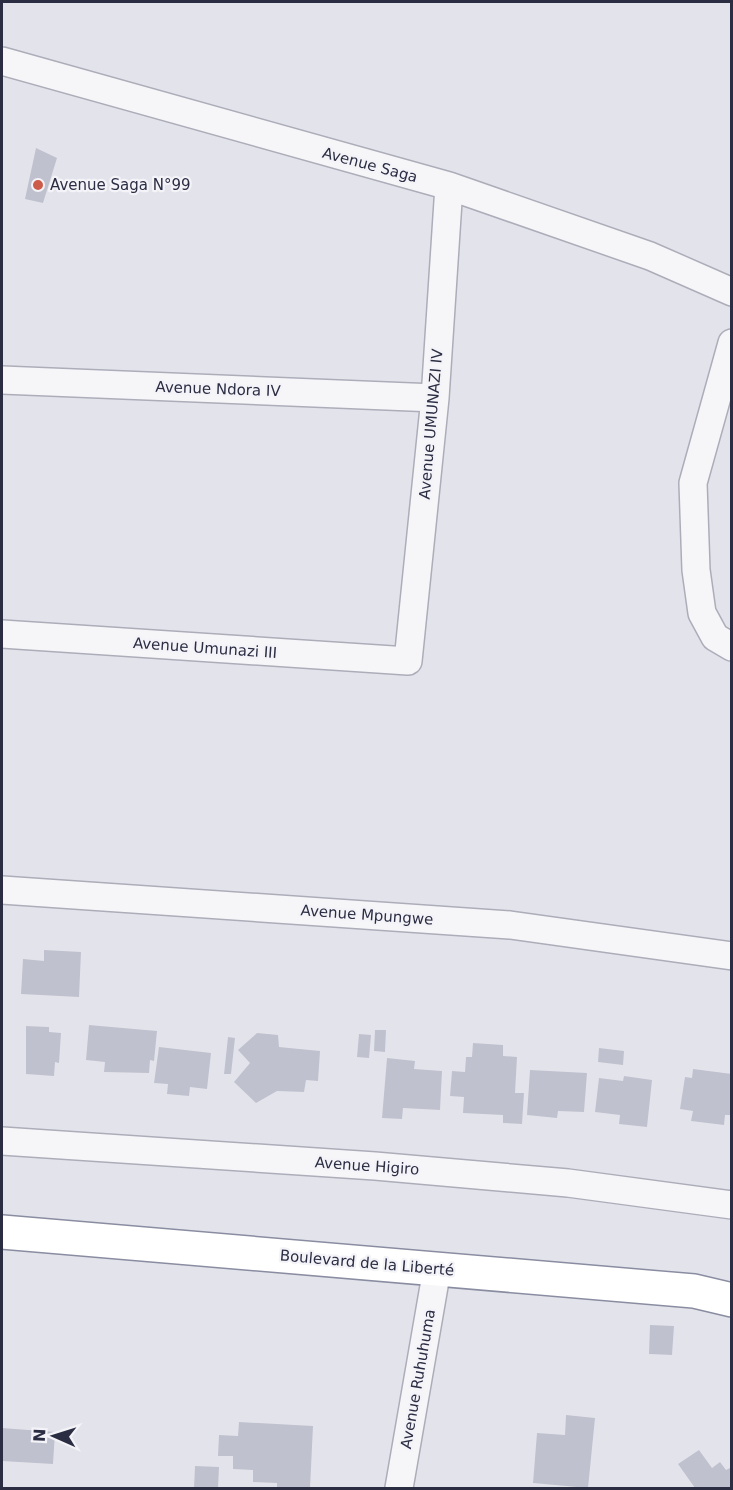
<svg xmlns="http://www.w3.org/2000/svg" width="733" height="1490" font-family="'DejaVu Sans',sans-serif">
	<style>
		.building { fill: #c0c1ce }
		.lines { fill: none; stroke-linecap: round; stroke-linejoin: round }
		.minor-casing { stroke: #acadb9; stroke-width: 30 }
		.trunk-casing { stroke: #8a8da1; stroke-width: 36 }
		.minor { stroke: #f6f6f9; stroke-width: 27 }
		.trunk { stroke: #fff; stroke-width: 33 }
		.poi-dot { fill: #cd5b4a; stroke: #f3f3f8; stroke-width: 2 }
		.labels { text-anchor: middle; stroke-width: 4.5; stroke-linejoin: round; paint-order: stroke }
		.street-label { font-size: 15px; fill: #2b2d43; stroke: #f3f3f8 }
		.poi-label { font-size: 15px; fill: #2b2d43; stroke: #f3f3f8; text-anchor: start }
	</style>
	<rect width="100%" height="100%" fill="#e3e4eb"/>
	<!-- building -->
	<path class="building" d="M36 148 57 158 43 203 25 199Z
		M44 950 81 952 79 997 21 994 23 959 44 961Z
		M89 1025 157 1031 154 1061 150 1060 149 1073 104 1072 105 1062 86 1060Z
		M26 1026 49 1027V1032L61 1033 59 1063 55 1062 54 1076 26 1074Z
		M375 1030H386L385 1052 374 1051Z
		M257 1033 278 1035 279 1047 320 1051 318 1081 306 1080 304 1092 277 1091 256 1103 234 1082 250 1063 238 1050Z
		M359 1034 371 1035 369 1058 357 1057Z
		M228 1037 235 1038 231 1074H224Z
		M473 1043 503 1045V1056L517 1057 515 1093H524L522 1124 503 1123V1115L463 1113 464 1097 450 1096 452 1071 465 1072 466 1057H472Z
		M159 1047 211 1053 207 1089 190 1087 189 1096 167 1094 168 1084 154 1083Z
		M599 1048 624 1051 623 1065 598 1062Z
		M387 1058 415 1061 414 1069 442 1071 440 1110 403 1108 402 1119 382 1118Z
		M693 1069 732 1074V1115H725L724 1125 691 1121 693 1111 680 1109 685 1077 692 1078Z
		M530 1070 587 1073 584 1112 558 1111 557 1118 527 1115Z
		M624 1076 652 1080 647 1127 619 1124 620 1115 595 1112 599 1078 623 1081Z
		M650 1325 674 1326 672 1355 649 1354Z
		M566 1415 595 1418 588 1488 533 1483 537 1433 565 1435Z
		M239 1422 313 1426 310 1488H277V1483L253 1482V1470L233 1469V1456H218L219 1435 238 1436Z
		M2 1428 55 1432 53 1464 2 1461Z
		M699 1450 712 1468 720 1462 726 1470 732 1467V1488H695L678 1464Z
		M195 1466 219 1467 218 1488H194Z"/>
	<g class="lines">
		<defs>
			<path id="minor" d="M2 61 449 186 650 256 732 292
				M732 343 693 483 696 570 702 613 715 637 732 647
				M2 380 435 398
				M2 634 408 661 435 398 449 186
				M2 890 510 925 732 956
				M2 1141 375 1166 568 1183 732 1205
				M399 1488 437 1269"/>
			<path id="trunk" d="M2 1232 694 1291 732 1300"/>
		</defs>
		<!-- minor casing -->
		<use href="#minor" class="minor-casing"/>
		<!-- trunk casing -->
		<use href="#trunk" class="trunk-casing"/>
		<!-- minor -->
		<use href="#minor" class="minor"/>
		<!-- trunk -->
		<use href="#trunk" class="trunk"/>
	</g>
	<!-- markers -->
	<circle class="poi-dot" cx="38" cy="185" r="6"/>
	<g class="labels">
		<!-- street labels -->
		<g class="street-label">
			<text transform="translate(370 165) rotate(15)" y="5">Avenue Saga</text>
			<text transform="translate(218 389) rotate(2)" y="5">Avenue Ndora IV</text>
			<text transform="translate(431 424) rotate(-85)" y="5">Avenue UMUNAZI IV</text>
			<text transform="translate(205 648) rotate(4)" y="5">Avenue Umunazi III</text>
			<text transform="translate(367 915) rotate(4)" y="5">Avenue Mpungwe</text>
			<text transform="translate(367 1166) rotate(4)" y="5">Avenue Higiro</text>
			<text transform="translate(367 1263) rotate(5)" y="5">Boulevard de la Liberté</text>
			<text transform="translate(418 1379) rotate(-80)" y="5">Avenue Ruhuhuma</text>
		</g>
		<!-- poi labels -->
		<g class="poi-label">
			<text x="50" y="190">Avenue Saga N°99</text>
		</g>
	</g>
	<!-- border -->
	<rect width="733" height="1490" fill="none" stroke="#2b2d43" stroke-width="6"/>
	<!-- north arrow -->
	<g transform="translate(54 1436) rotate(273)" stroke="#f3f3f8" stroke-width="4.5" paint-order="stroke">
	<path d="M0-4.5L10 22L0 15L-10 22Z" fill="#2b2d43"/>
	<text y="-9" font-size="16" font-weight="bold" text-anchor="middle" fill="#2b2d43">N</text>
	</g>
</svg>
